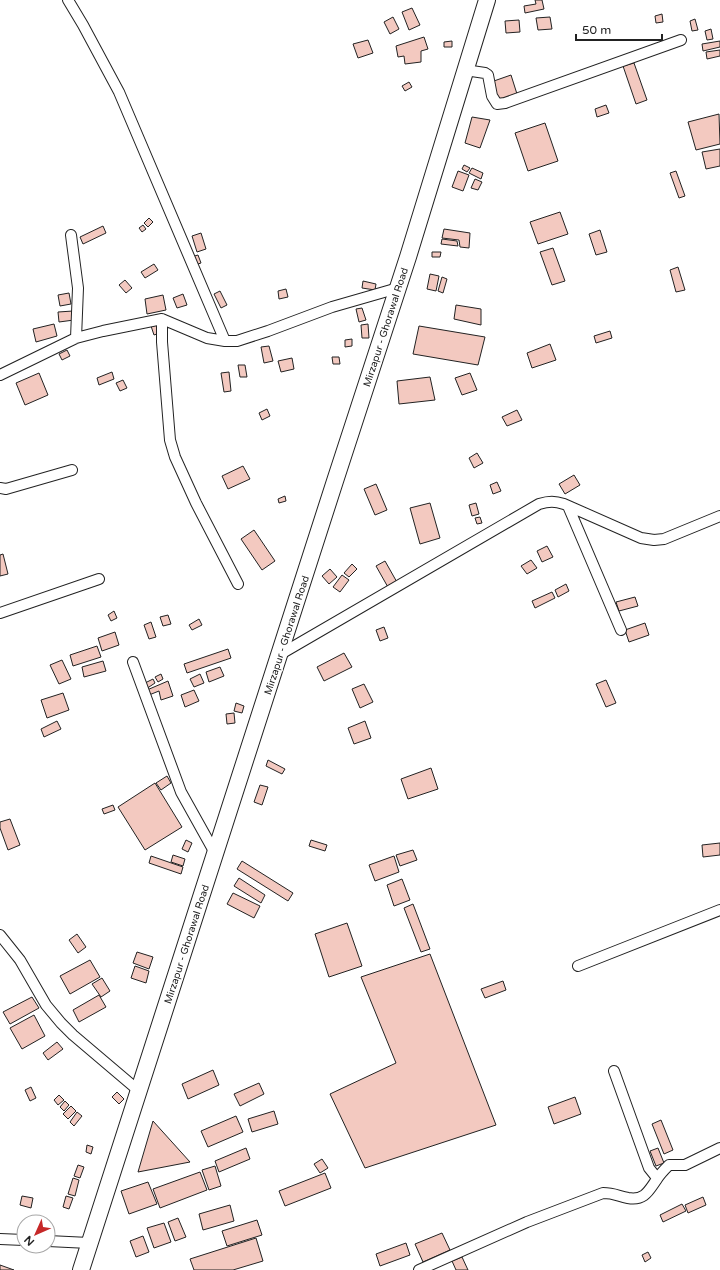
<svg xmlns="http://www.w3.org/2000/svg" width="720" height="1270" font-family="'Varela Round',sans-serif">
	<style>
		.building { fill: #f3c9c0; stroke: #222 }
		.lines { fill: none; stroke-linecap: round; stroke-linejoin: round }
		.minor-casing { stroke: #222; stroke-width: 12 }
		.primary-casing { stroke: #222; stroke-width: 18 }
		.minor { stroke: #fff; stroke-width: 10 }
		.primary { stroke: #fff; stroke-width: 16 }
		.labels { text-anchor: middle; stroke-width: 3; stroke-linejoin: round; paint-order: stroke }
		.street-label { font-size: 10px; fill: #222; stroke: #fff }
	</style>
	<rect width="100%" height="100%" fill="#fff"/>
	<!-- building -->
	<path class="building" d="M535 0H542L544 9 525 13 524 6 536 4Z
		M412 8 420 25 409 30 402 12Z
		M662 14 663 22 656 23 655 16Z
		M393 17 399 29 390 34 384 22Z
		M550 17 552 29 538 30 536 18Z
		M695 19 698 30 692 31 690 21Z
		M519 20 520 32 506 33 505 21Z
		M711 29 713 39 707 40 705 31Z
		M424 37 428 49 421 51V62L405 64 404 56 398 57 396 46Z
		M368 40 373 53 358 58 353 44Z
		M452 41V47H444V42Z
		M720 41V47L703 51 702 44Z
		M720 50V56L707 59 706 52Z
		M634 63 647 100 636 104 623 66Z
		M511 75 517 94 497 101 491 82Z
		M409 82 412 87 405 91 402 86Z
		M606 105 609 113 597 117 595 109Z
		M719 114 720 144 696 150 688 122Z
		M472 117 490 120 480 148 465 143Z
		M545 123 558 161 528 171 515 133Z
		M720 149V166L706 169 702 152Z
		M464 165 470 168 467 172 462 169Z
		M472 168 483 173 481 179 469 173Z
		M458 171 469 175 463 191 452 187Z
		M676 171 685 196 679 198 670 173Z
		M475 179 482 182 478 190 471 188Z
		M560 212 568 234 538 244 530 222Z
		M149 218 153 222 148 227 144 223Z
		M143 225 146 229 142 232 139 228Z
		M103 226 106 233 83 244 80 237Z
		M444 229 470 233 469 248 460 247 459 240 442 238Z
		M600 230 607 252 596 255 589 234Z
		M201 233 206 249 197 252 192 236Z
		M442 239 457 241 458 246 441 244Z
		M553 248 565 281 552 285 540 252Z
		M432 252H441L440 257H432Z
		M198 255 201 263 195 265 191 257Z
		M154 264 158 270 145 278 141 272Z
		M678 267 685 290 676 292 670 270Z
		M430 274 439 276 436 291 427 289Z
		M442 277 447 279 443 293 438 291Z
		M125 280 132 288 126 293 119 285Z
		M363 281 376 284 375 290 362 288Z
		M286 289 288 297 279 299 278 291Z
		M220 291 227 305 221 308 214 294Z
		M69 293 71 304 60 306 58 295Z
		M183 294 187 305 177 308 173 298Z
		M163 295 166 310 147 314 145 299Z
		M456 305 481 309V325L454 319Z
		M362 308 366 320 359 322 356 309Z
		M73 311 74 320 59 322 58 312Z
		M159 323 162 332 154 335 151 326Z
		M54 324 57 336 36 342 33 329Z
		M368 324 369 338H362L361 325Z
		M419 326 485 337 478 365 413 354Z
		M610 331 612 338 596 343 594 336Z
		M352 339V346L345 347V340Z
		M550 344 556 360 532 368 527 353Z
		M269 346 273 361 264 363 261 347Z
		M67 350 70 356 62 360 59 354Z
		M332 357H339L340 364H333Z
		M292 358 294 369 281 372 278 361Z
		M238 365H245L247 377H240Z
		M112 372 114 379 99 385 97 378Z
		M229 372 231 391 224 392 221 373Z
		M39 373 48 395 25 405 16 383Z
		M470 373 477 390 462 395 455 378Z
		M430 377 435 400 399 404 397 381Z
		M123 380 127 388 120 391 116 383Z
		M267 409 270 416 262 420 259 413Z
		M517 410 522 420 507 426 502 417Z
		M477 453 483 463 474 468 469 458Z
		M243 466 250 479 228 489 222 476Z
		M574 475 580 485 565 494 559 484Z
		M497 482 501 491 493 494 490 485Z
		M376 484 387 510 375 515 364 489Z
		M285 496 286 501 279 503 278 499Z
		M430 503 440 538 420 544 410 508Z
		M476 503 479 514 472 516 469 505Z
		M480 517 482 523 477 524 475 518Z
		M254 530 275 561 262 570 241 539Z
		M547 546 553 557 542 562 537 551Z
		M3 554 8 574 0 576V555Z
		M531 560 537 568 527 574 521 566Z
		M385 561 398 584 389 589 376 566Z
		M352 564 357 569 349 577 344 573Z
		M330 569 337 577 329 584 322 576Z
		M342 575 349 580 340 592 333 587Z
		M566 584 569 591 558 597 555 590Z
		M552 592 555 598 535 608 532 601Z
		M635 597 638 606 619 611 616 602Z
		M114 611 117 618 111 621 108 615Z
		M168 615 171 624 163 626 160 617Z
		M199 619 202 625 192 630 189 625Z
		M151 622 156 637 149 639 144 625Z
		M645 623 649 635 629 642 625 630Z
		M384 627 388 638 380 641 376 630Z
		M115 632 119 645 102 651 98 638Z
		M97 646 101 657 73 666 70 655Z
		M228 649 231 658 187 673 184 664Z
		M344 653 352 667 324 681 317 667Z
		M62 660 71 679 59 684 50 665Z
		M103 661 106 671 84 677 82 667Z
		M220 667 224 676 209 682 206 672Z
		M161 674 163 679 158 682 155 677Z
		M200 674 204 683 194 687 190 679Z
		M153 679 155 683 146 689 143 684Z
		M606 680 616 703 606 707 596 684Z
		M168 681 173 696 161 700 159 691 149 695 147 690Z
		M364 684 373 702 360 708 352 689Z
		M194 690 199 701 185 707 181 695Z
		M63 693 69 710 47 718 41 700Z
		M236 703 244 706 242 713 234 711Z
		M234 713 235 723 227 724 226 714Z
		M57 721 61 729 44 737 41 729Z
		M365 721 371 738 354 744 348 728Z
		M268 760 285 769 282 774 266 766Z
		M431 768 438 789 408 799 401 779Z
		M167 776 171 783 161 790 156 783Z
		M155 783 182 827 145 850 118 807Z
		M260 785 268 787 262 805 254 802Z
		M113 805 115 810 104 814 102 809Z
		M10 819 20 845 8 850 0 828V822Z
		M186 840 192 843 188 852 182 849Z
		M311 840 327 845 325 851 309 846Z
		M720 843V855L703 857 702 845Z
		M413 850 417 860 400 866 396 855Z
		M173 855 185 859 183 866 171 862Z
		M151 856 183 867 181 874 149 863Z
		M394 856 399 872 375 881 369 865Z
		M242 861 293 893 288 901 237 869Z
		M239 878 265 895 261 903 234 886Z
		M402 879 410 900 394 906 387 885Z
		M233 893 260 906 254 918 227 904Z
		M413 904 430 949 421 952 404 908Z
		M347 923 362 966 329 977 315 934Z
		M77 934 86 947 78 953 69 940Z
		M137 952 153 957 149 969 133 963Z
		M430 954 496 1125 365 1168 330 1094 396 1063 361 977Z
		M90 960 100 977 70 994 60 976Z
		M135 966 149 971 146 983 131 978Z
		M102 978 110 991 101 997 92 984Z
		M503 981 506 990 485 998 481 989Z
		M99 995 106 1007 79 1022 73 1010Z
		M32 997 39 1008 10 1024 3 1012Z
		M34 1015 45 1036 22 1049 10 1028Z
		M57 1042 63 1049 48 1060 43 1053Z
		M213 1070 219 1085 188 1099 182 1084Z
		M259 1083 264 1094 240 1106 234 1094Z
		M31 1087 36 1098 30 1101 25 1090Z
		M117 1092 124 1099 119 1104 112 1097Z
		M59 1095 64 1100 58 1105 54 1100Z
		M575 1097 581 1114 554 1124 548 1107Z
		M65 1101 69 1105 64 1111 60 1107Z
		M71 1106 76 1111 68 1119 63 1114Z
		M274 1111 278 1124 252 1132 248 1119Z
		M77 1112 82 1116 74 1126 70 1122Z
		M236 1116 243 1132 208 1147 201 1131Z
		M661 1120 673 1150 664 1154 652 1124Z
		M153 1121 190 1162 138 1172Z
		M87 1145 93 1147 91 1154 86 1152Z
		M246 1148 250 1159 219 1172 215 1161Z
		M658 1148 664 1163 656 1166 650 1151Z
		M322 1159 328 1168 320 1173 314 1164Z
		M78 1165 84 1167 80 1178 74 1176Z
		M215 1166 221 1186 209 1190 202 1170Z
		M200 1172 207 1190 160 1208 153 1189Z
		M325 1173 331 1188 285 1206 279 1191Z
		M73 1178 79 1180 75 1196 68 1194Z
		M148 1182 157 1204 129 1214 121 1191Z
		M22 1196 33 1198 31 1208 20 1205Z
		M66 1196 73 1198 69 1209 63 1207Z
		M703 1197 706 1205 688 1213 685 1205Z
		M682 1204 686 1211 663 1222 660 1215Z
		M230 1205 234 1221 203 1230 199 1214Z
		M178 1218 186 1237 175 1241 168 1222Z
		M257 1220 262 1235 227 1246 222 1231Z
		M164 1223 171 1242 154 1248 147 1228Z
		M442 1233 450 1250 423 1262 415 1244Z
		M143 1236 149 1252 136 1257 130 1241Z
		M256 1238 263 1261 233 1270H194L190 1259Z
		M406 1243 410 1255 380 1266 376 1254Z
		M648 1252 651 1258 645 1262 642 1255Z
		M462 1257 468 1270H456L452 1261Z
		M0 1265 14 1270H0Z"/>
	<g class="lines">
		<defs>
			<path id="minor" d="M68 0 83 25 119 92 225 341
				M465 70 485 73 488 75 492 96 497 104 505 103 681 40
				M71 235 78 288 76 338
				M162 319V342L170 440 175 457 196 503 238 584
				M0 375 76 338 103 331 162 319 207 338 225 341H237L268 331 332 307 398 288
				M0 488 6 489 72 470
				M568 506 621 630
				M0 613 99 579
				M279 655 539 504C549 501 555 501 564 504L641 538 654 540 664 539 720 516
				M133 662 181 792 215 853
				M0 935 20 960 46 1005 61 1023 73 1035 139 1091
				M578 966 720 910
				M614 1071 649 1168 657 1178
				M0 1239 24 1240
				M48 1241 89 1243
				M419 1270 527 1222 603 1193C614 1193 618 1196 628 1198 645 1201 649 1190 657 1179 660 1174 665 1169 669 1165H685L720 1148"/>
			<path id="primary" d="M81 1270 335 481 408 257 487 0"/>
		</defs>
		<!-- minor casing -->
		<use href="#minor" class="minor-casing"/>
		<!-- primary casing -->
		<use href="#primary" class="primary-casing"/>
		<!-- minor -->
		<use href="#minor" class="minor"/>
		<!-- primary -->
		<use href="#primary" class="primary"/>
	</g>
	<g class="labels">
		<!-- street labels -->
		<g class="street-label">
			<text transform="translate(385 327) rotate(-72)" y="4">Mirzapur - Ghorawal Road</text>
			<text transform="translate(286 635) rotate(-72)" y="4">Mirzapur - Ghorawal Road</text>
			<text transform="translate(186 944) rotate(-72)" y="4">Mirzapur - Ghorawal Road</text>
		</g>
	</g>
	<!-- north arrow -->
	<g transform="translate(36 1234) rotate(225)"><circle r="19" fill="#ffffff" stroke="#a7a7a7"/>
	<path d="M0-3L7 15L0 10L-7 15Z" fill="#c62828"/>
	<text y="-6" font-size="11" font-weight="bold" text-anchor="middle" fill="#222222">N</text>
	</g>
	<!-- scale -->
	<path d="M576 34v6h86v-6" fill="none" stroke="#222222" stroke-width="2"/>
	<text x="582" y="34" font-size="12" fill="#222222" stroke="#ffffff" stroke-width="3" paint-order="stroke">50 m</text>
</svg>
